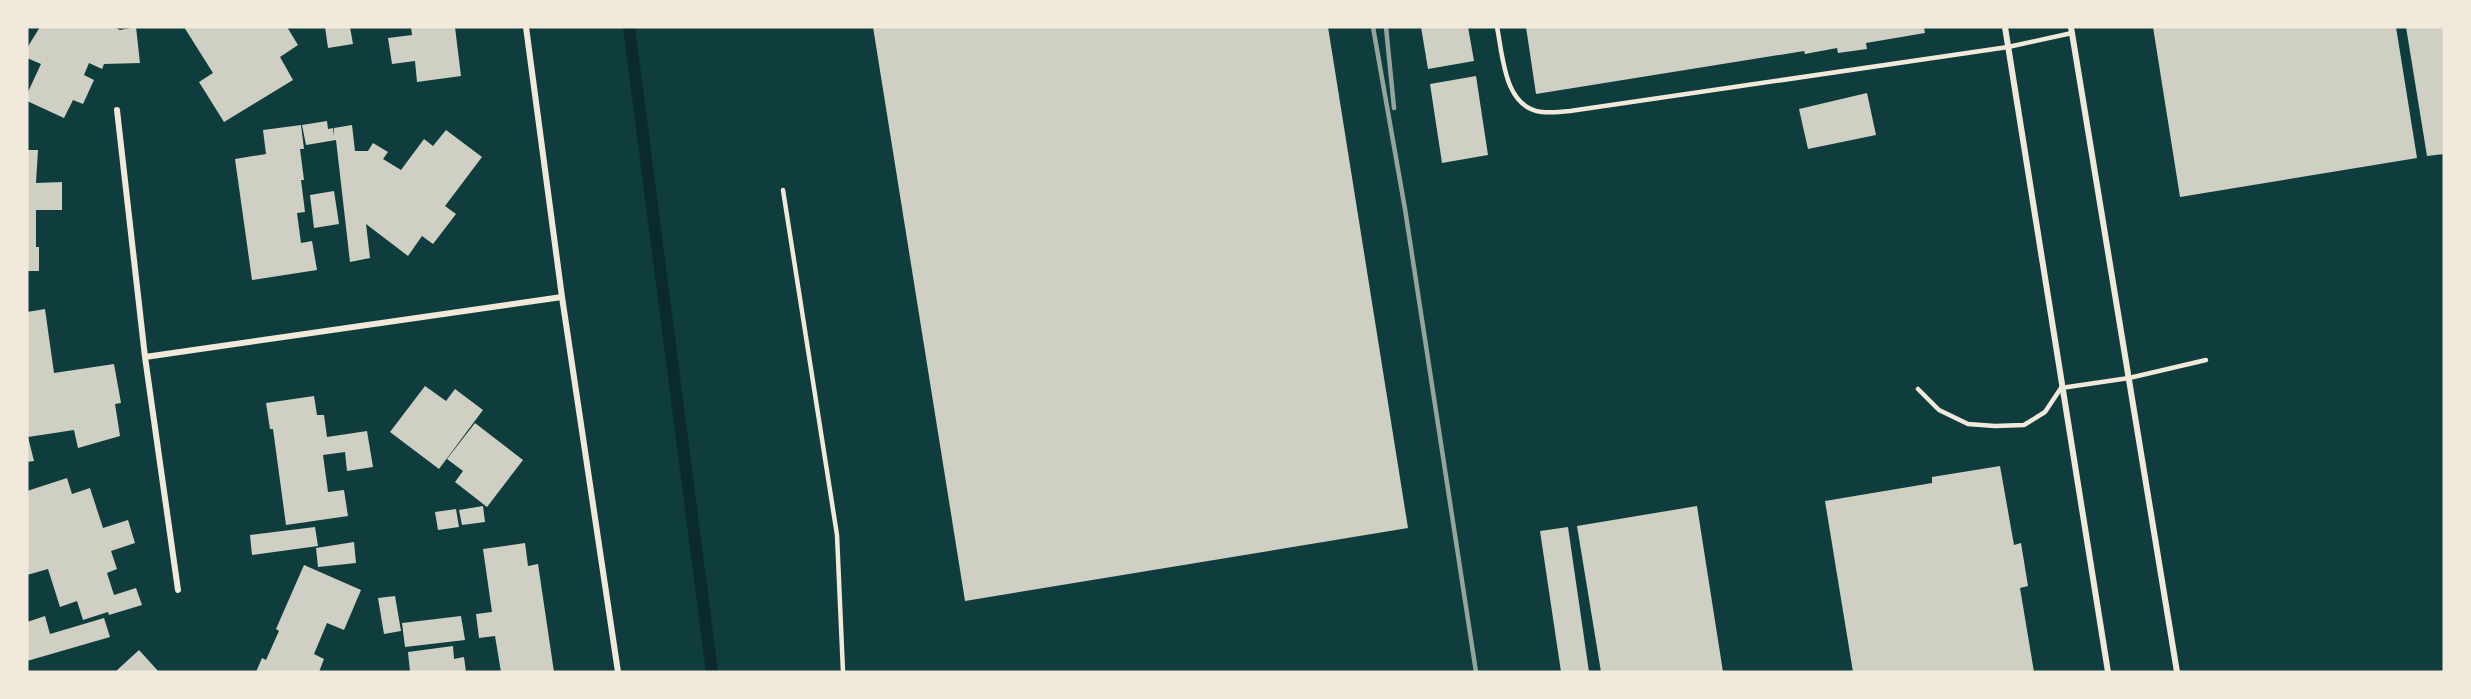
<svg xmlns="http://www.w3.org/2000/svg" width="2471" height="699" font-family="Karla,sans-serif">
	<style>
		.lines { fill: none; stroke-linecap: round; stroke-linejoin: round }
		.stream { stroke: #0a2a2b; stroke-width: 12 }
		.building { fill: #cfcfc3 }
		.service { stroke: #f1e9da; stroke-width: 4.5 }
		.minor { stroke: #f1e9da; stroke-width: 6 }
		.rail { stroke: #97a49c; stroke-width: 4.5 }
	</style>
	<rect width="100%" height="100%" fill="#0f3d3e"/>
	<g class="lines">
		<!-- stream -->
		<path class="stream" d="M629 27 712 672"/>
	</g>
	<!-- building -->
	<path class="building" d="M40 27H113L120 30 136 27 140 63 104 64 102 69 89 63 84 75 94 80 83 104 73 100 64 118 27 101V94L41 64 27 58V48Z
		M184 27H287L298 45 280 57 293 80 224 122 199 82 213 73Z
		M325 27H350L353 44 328 48Z
		M411 27H455L461 76 417 82 415 61 392 64 388 38 412 35Z
		M873 27H1328L1408 528 965 601Z
		M1421 27H1468L1474 61 1428 69Z
		M1526 27H1924L1925 33 1866 43 1867 49 1838 53 1837 48 1805 54 1804 51 1536 94Z
		M2153 27H2396L2417 158 2180 197Z
		M2406 27H2444V154L2427 156Z
		M1476 76 1488 155 1442 163 1430 84Z
		M1867 93 1876 135 1808 149 1799 109Z
		M327 121 328 129 333 128 334 136V128L352 125 355 151H368L373 143 388 152 383 159 401 170 424 139 433 146 446 130 482 157 445 206 456 214 433 244 422 236 408 256 366 224 370 258 350 262 336 140 306 145 302 125Z
		M301 125 304 149H300L304 180H301L305 212 297 213 301 243 312 241 317 270 252 280 235 159 266 154 263 130Z
		M27 150H38L36 183 62 182V210H36V247H39V271H27Z
		M334 191 339 224 314 228 310 195Z
		M45 309 54 373 114 364 121 403 115 404 120 436 78 448 74 430 28 437 34 461 27 462V312Z
		M425 386 446 401 455 389 483 410 439 469 390 432Z
		M314 396 317 415H324L327 437 367 431 373 467 347 471 345 452 323 455 328 492 344 490 348 516 286 525 273 429H270L266 403Z
		M475 423 523 460 487 507 455 482 463 471 447 459Z
		M2000 466 2014 545 2021 543 2028 586 2020 588 2034 672H1853L1825 501 1932 483V477Z
		M67 478 72 494 90 488 103 528 128 520 135 543 111 551 117 569 107 573 114 595 136 588 142 605 109 615 108 612 83 620 77 601 60 607 48 569 27 575V491Z
		M483 506 485 522 462 525 459 510Z
		M1697 506 1723 672H1601L1577 526Z
		M456 509 459 527 438 530 435 512Z
		M315 527 318 546 252 555 250 535Z
		M1568 527 1589 672H1561L1540 531Z
		M354 542 356 563 318 567 316 548Z
		M525 543 528 566 538 564 554 672H501L495 636 479 638 476 614 492 612 483 549Z
		M304 565 361 590 344 630 327 623 314 654 324 659 319 672H256L262 658 266 660 279 631 276 629Z
		M395 596 401 631 384 634 378 598Z
		M45 616 50 634 104 618 110 637 27 661V622Z
		M461 616 465 640 405 647 402 623Z
		M453 646 454 659 464 657 466 672H410L408 652Z
		M139 650 159 672H115Z"/>
	<g class="lines">
		<!-- service -->
		<path class="service" d="M1497 27C1503 56 1504 108 1542 112 1551 113 1561 112 1570 111L2008 47 2072 33
			M783 190 837 535 843 672
			M1918 389 1939 410 1968 424 1995 426 2024 425 2045 412 2061 388 2129 378 2206 360"/>
		<!-- minor -->
		<path class="minor" d="M526 27 562 297 618 672
			M2005 27 2108 672
			M2071 27 2177 672
			M117 110 145 357 178 590
			M145 357 562 297"/>
		<!-- rail -->
		<path class="rail" d="M1373 27 1405 209 1476 672
			M1386 27 1394 108"/>
	</g>
	<!-- border -->
	<rect width="2471" height="699" fill="none" stroke="#f1e9da" stroke-width="57"/>
</svg>
